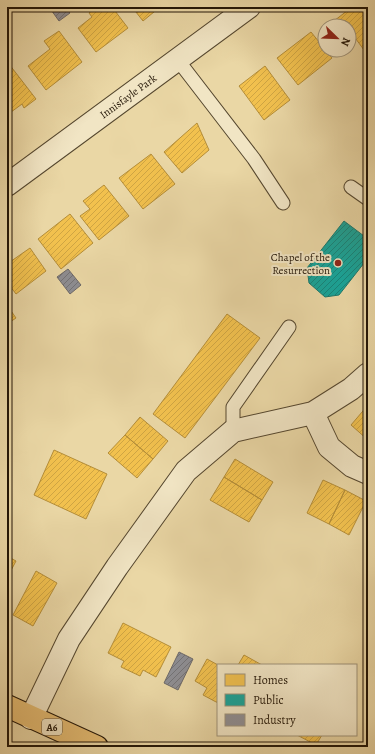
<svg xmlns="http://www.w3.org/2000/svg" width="375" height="754" font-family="Alegreya,serif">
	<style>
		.homes { fill: url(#homes-hatch); stroke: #b48d38 }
		.public { fill: url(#public-hatch); stroke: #1a786c }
		.industry { fill: url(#industry-hatch); stroke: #6d6968 }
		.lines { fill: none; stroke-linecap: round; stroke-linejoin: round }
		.service-casing { stroke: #54462e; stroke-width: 15 }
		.minor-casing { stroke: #54462e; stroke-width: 24 }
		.primary-casing { stroke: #221506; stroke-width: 24 }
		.service { stroke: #f1e5c4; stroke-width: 13 }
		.minor { stroke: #f1e5c4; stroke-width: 22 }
		.primary { stroke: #e5bc72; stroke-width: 22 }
		.poi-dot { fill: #8f2418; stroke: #f1e5c4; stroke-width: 1.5 }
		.labels { text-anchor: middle; stroke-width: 4; stroke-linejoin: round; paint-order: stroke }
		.shield { fill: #f1e5c4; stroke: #60533f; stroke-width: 1 }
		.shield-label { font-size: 10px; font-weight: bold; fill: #221506 }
		.street-label { font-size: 11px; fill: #221506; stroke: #f1e5c4 }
		.poi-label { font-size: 11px; fill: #221506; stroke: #f1e5c4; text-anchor: end }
	</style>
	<defs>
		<pattern id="homes-hatch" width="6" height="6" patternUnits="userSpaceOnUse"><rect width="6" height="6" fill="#f2c14e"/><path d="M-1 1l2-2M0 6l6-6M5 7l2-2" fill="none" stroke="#cfa543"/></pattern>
		<pattern id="public-hatch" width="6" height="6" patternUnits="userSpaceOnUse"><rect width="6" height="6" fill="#17a398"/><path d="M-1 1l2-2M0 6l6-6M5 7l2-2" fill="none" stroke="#14847a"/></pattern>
		<pattern id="industry-hatch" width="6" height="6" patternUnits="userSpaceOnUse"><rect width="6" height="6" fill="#8d8d92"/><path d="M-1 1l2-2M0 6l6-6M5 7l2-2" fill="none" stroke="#737275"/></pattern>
	</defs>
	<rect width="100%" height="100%" fill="#ead7a5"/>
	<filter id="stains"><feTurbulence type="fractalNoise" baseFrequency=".005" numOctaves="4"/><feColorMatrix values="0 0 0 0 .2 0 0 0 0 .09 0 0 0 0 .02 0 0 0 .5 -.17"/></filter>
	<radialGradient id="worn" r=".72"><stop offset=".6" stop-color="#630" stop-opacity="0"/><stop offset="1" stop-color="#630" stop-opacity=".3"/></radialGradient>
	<!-- homes -->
	<path class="homes" d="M97 7H112L128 28 96 52 78 28 92 17 89 13Z
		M132 7H160L143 21Z
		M352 7H365L368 11V47L364 50 353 35 349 38V26H332L330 24Z
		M59 31 82 62 46 90 28 66 50 49 44 41Z
		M311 32 332 58 298 85 277 58Z
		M9 64 36 99 24 108 22 104 7 115V65Z
		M265 66 290 100 264 120 239 86Z
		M197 123 209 150 182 173 164 152Z
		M151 154 175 184 143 209 119 178Z
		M104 185 129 216 99 240 80 216 90 209 83 201Z
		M70 214 93 243 61 269 38 239Z
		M30 248 46 271 16 294 7 282V264Z
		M7 305 16 318 7 324Z
		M227 314 260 338 185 438 153 414Z
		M368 405V440L351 425Z
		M140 417 168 441 153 459 125 435Z
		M125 435 153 459 137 478 108 453Z
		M54 450 107 474 86 519 34 495Z
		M235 459 273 482 262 500 224 477Z
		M224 477 262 500 249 522 210 500Z
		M323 480 345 490 329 524 307 513Z
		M345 490 366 501 349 535 329 524Z
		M7 556 16 561 7 578Z
		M36 571 57 583 33 626 13 615Z
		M123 623 171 647 156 677 143 670 140 676 121 667 124 661 108 653Z
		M244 655 262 665H238Z
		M207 659 218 665V703L203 695 207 688 195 681Z
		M297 735H322L316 745Z"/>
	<!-- public -->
	<path class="public" d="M344 221 368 239V258L339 295 325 297 309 283 307 268Z"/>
	<!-- industry -->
	<path class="industry" d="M49 7H65L70 13 59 21Z
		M68 269 81 285 70 294 57 277Z
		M179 652 193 659 178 690 164 683Z"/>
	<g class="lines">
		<defs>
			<path id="service" d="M177 59 254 159 283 203
				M351 187 368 199
				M233 431V407L289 327"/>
			<path id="minor" d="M7 185 249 7
				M313 413 329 447 352 466 368 473
				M31 718 69 639 117 567 186 471 233 431 313 413 351 389 368 374"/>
			<path id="primary" d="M7 706 97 747"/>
		</defs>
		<!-- service casing -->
		<use href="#service" class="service-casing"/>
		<!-- minor casing -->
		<use href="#minor" class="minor-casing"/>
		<!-- primary casing -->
		<use href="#primary" class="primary-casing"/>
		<!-- service -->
		<use href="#service" class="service"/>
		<!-- minor -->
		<use href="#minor" class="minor"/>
		<!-- primary -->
		<use href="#primary" class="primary"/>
	</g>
	<!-- markers -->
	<circle class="poi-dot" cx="338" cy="263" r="4"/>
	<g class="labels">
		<!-- shield labels -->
		<rect class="shield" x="42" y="719" width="20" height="16" rx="3"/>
		<g class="shield-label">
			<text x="52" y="731">A6</text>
		</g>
		<!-- street labels -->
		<g class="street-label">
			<text transform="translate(128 96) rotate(-36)" y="4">Innisfayle Park</text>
		</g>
		<!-- poi labels -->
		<g class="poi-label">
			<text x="330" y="261">Chapel of the<tspan x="330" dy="13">Resurrection</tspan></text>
		</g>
	</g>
	<!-- margin -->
	<rect width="375" height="754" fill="none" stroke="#ead7a5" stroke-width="24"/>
	<rect x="8" y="8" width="359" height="738" fill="none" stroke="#221506" stroke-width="2"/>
	<rect x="12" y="12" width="351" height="730" fill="none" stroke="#221506"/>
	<!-- legend -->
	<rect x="217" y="664" width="140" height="72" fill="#f1e5c4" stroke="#9e9278"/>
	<rect x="225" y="674" width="20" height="12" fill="#f2c14e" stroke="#9e9278"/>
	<text x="253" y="684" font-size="12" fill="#221506">Homes</text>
	<rect x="225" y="694" width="20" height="12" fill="#17a398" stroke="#9e9278"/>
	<text x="253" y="704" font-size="12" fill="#221506">Public</text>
	<rect x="225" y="714" width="20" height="12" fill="#8d8d92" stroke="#9e9278"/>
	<text x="253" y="724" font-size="12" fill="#221506">Industry</text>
	<!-- north arrow -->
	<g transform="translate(337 38) rotate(113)"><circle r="19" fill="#f1e5c4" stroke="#9e9278"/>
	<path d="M0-3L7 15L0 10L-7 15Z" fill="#8f2418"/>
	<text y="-6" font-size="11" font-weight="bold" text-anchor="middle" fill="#221506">N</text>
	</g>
	<rect width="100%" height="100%" filter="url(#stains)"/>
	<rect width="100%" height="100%" fill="url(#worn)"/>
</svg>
